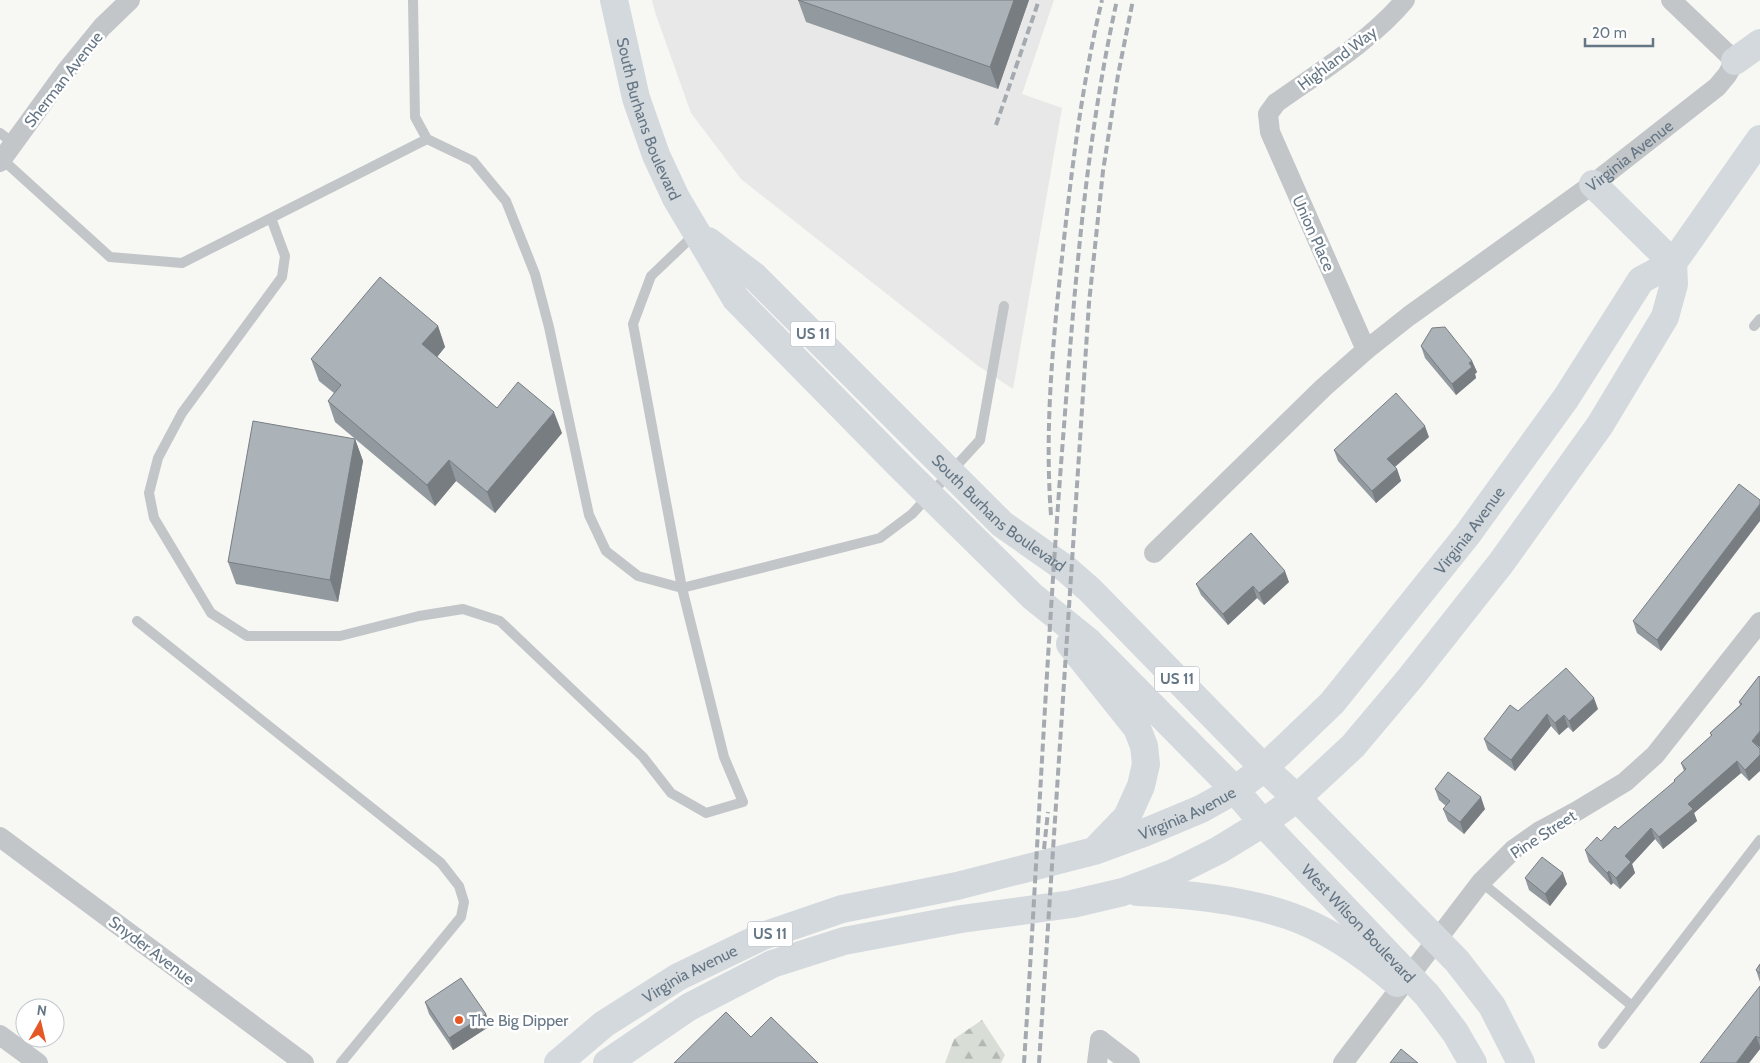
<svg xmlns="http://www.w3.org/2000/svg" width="1760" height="1063" font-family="Cabin,sans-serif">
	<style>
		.built { fill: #e7e8e7 }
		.forest { fill: url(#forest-firs) }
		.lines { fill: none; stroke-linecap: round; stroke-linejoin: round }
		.service { stroke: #c2c6c9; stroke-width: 10 }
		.minor { stroke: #c2c6c9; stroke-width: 20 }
		.secondary { stroke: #d4d9dd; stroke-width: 28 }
		.primary { stroke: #d4d9dd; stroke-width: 28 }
		.rail { stroke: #a4aab0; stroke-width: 4; stroke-dasharray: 8 4; stroke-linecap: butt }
		.wall { fill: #939a9f }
		.shaded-wall { fill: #787d82 }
		.building { fill: #abb3b9; stroke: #787d82 }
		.poi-dot { fill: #e45826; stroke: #fff; stroke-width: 2 }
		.labels { text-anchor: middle; stroke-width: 5; stroke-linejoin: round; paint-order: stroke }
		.shield { fill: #fff; stroke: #939faa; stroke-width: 1 }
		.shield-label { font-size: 15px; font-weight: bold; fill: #657685 }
		.street-label { font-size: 16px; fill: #657685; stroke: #fff }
		.poi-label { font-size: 16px; fill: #657685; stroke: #fff; text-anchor: start }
	</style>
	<defs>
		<pattern id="forest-firs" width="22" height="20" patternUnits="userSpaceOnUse" patternTransform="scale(1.25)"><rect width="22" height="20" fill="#d8ded5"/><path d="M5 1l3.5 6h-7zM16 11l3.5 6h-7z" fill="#b3b9b2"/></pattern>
	</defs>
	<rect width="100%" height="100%" fill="#f7f7f4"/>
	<!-- built -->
	<path class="built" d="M652 0H1054L1022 94 1062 108 1013 389 977 365 741 179 691 113 655 12Z"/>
	<!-- forest -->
	<path class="forest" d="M982 1020 1005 1055 1001 1063H945L954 1039Z"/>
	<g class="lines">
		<!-- service -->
		<path class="service" d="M413 0 415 117 427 139 473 161 506 201 535 274 549 327 589 515 606 551 638 576 682 588 880 538 912 514 980 440 1004 306
			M0 133 13 143
			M2 159 110 257 182 263 427 139
			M271 218 285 256 282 277 182 413 158 458 149 493 154 518 211 613 247 636H340L419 616 463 609 500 621 643 757 671 793 706 813 743 802 724 757 682 588 633 324 651 276 695 234
			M1754 326 1760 319
			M137 621 441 863 459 886 464 902 461 917 341 1063
			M1481 882 1631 1005
			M1603 1044 1760 840"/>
		<!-- minor -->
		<g class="minor">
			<path d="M0 162 66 71 102 27 130 0"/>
			<path d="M1366 350 1270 132 1268 114 1276 103C1318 73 1372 40 1405 0"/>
			<path id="s1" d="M1154 553 1323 388 1366 350 1409 316 1593 184 1717 87 1727 75 1735 61 1671 0"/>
			<path d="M0 837 304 1063"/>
			<path d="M0 1035 38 1063"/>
			<path d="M1100 1040 1130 1063"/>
			<path d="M1097 1063 1100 1040"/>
			<path d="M1343 1063 1481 882 1513 850 1540 831 1577 811 1625 782 1655 755 1760 622"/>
		</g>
		<!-- secondary -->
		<g class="secondary">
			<path d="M1735 61 1760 43"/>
			<path d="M1593 184 1673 263"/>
			<path id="s2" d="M1235 790 1264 768 1332 703 1467 535 1566 398 1641 280 1673 263 1760 139"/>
			<path d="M1297 798 1353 746 1411 677 1501 563 1600 425 1665 317 1674 284 1673 263"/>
		</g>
		<!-- primary -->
		<g class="primary">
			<path id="s3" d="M614 0 636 98 656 155 676 198 736 299 899 465 1032 596 1089 642 1235 790 1263 823 1427 995 1455 1032 1473 1063"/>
			<path id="s4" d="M708 241 754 276 1002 524 1066 569 1090 590 1264 768 1297 798 1457 961 1492 1006 1521 1063"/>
			<path d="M1070 644 1137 728 1144 746 1146 764 1141 786 1127 817 1099 846"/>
			<path d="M1137 892C1188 894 1239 899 1287 915 1326 928 1366 956 1397 983"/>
			<path id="s5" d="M558 1063 604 1024 678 977 763 936 842 909 957 886 1094 851 1146 832 1201 809 1235 790"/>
			<path d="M607 1063 689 1007 772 964 844 941 961 919 1072 904 1123 892 1173 873 1219 850 1263 823 1297 798"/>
		</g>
		<!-- rail -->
		<path class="rail" d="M996 125 1039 0
			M1051 515C1044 423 1054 331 1064 239 1073 159 1083 79 1102 0
			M1044 849 1048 812
			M1024 1063C1038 851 1047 638 1064 426 1075 283 1086 140 1117 0
			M1039 1063 1089 303 1103 171 1118 75 1133 0"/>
	</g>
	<!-- wall -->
	<path class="wall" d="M798 0H1029L998 89 806 22Z
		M438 326 445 347 437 357 497 408 562 433 495 513 456 481 435 506 335 422 328 401 334 393 319 381 311 359Z
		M1421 346 1472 361 1477 372 1475 374 1476 378 1456 395 1425 358Z
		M1429 437 1395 467 1397 469 1401 481 1376 503 1338 461 1334 450Z
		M355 439 363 461 338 602 236 584 228 562Z
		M1760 500 1661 651 1637 633 1633 621Z
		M1289 582 1264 605 1257 598 1228 625 1201 595 1196 584Z
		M1759 676 1749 781 1741 773 1694 813 1697 821 1663 849 1655 839 1632 864 1635 873 1620 889 1613 883 1611 885 1589 862 1585 850 1601 841 1618 829 1675 782 1674 780 1684 771 1681 763 1711 736 1710 733 1740 705 1739 702Z
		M1598 709 1573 732 1568 727 1559 735 1551 726 1515 771 1488 750 1484 739 1518 711Z
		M1435 789 1485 809 1464 834 1448 821 1443 809 1446 806 1439 800Z
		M1525 878 1567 884 1550 906 1529 890Z
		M1760 964V982L1756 970Z
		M1760 986V1049L1749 1063Z
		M425 1002 486 1014 490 1026 453 1050 429 1014Z"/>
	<!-- shaded-wall -->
	<path class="shaded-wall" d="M1014 0H1029L998 89 990 67Z
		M438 326 445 347 430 366 422 344Z
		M1472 361 1477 372 1475 374 1476 378 1456 395 1452 384 1469 363Z
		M554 412 562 433 495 513 487 492Z
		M1425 426 1429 437 1391 470 1387 459Z
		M355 439 363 461 338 602 330 580Z
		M449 460 456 481 435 506 427 485Z
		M1397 469 1401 481 1376 503 1372 491Z
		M1760 504V521L1661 651 1657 640Z
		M1285 571 1289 582 1264 605 1259 593Z
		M1253 586 1257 598 1228 625 1223 614Z
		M1594 698 1598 709 1573 732 1569 721Z
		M1547 714 1551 726 1515 771 1511 760Z
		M1564 715 1568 727 1559 735 1555 723Z
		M1760 731V748L1752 741Z
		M1760 755V771L1749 781 1745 770Z
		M1737 761 1741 773 1694 813 1697 821 1663 849 1659 837 1688 804Z
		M1481 797 1485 809 1464 834 1460 822Z
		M1651 828 1655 839 1632 864 1635 873 1620 889 1616 878 1625 856Z
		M1609 871 1613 883 1611 885 1607 873Z
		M1563 873 1567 884 1550 906 1545 894Z
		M486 1014 490 1026 453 1050 449 1038Z
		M1756 1036 1760 1046V1049L1749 1063H1736Z"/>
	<!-- building -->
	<path class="building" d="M798 0H1014L990 67Z
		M380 277 438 326 422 344 497 408 518 382 554 412 487 492 449 460 427 485 328 401 341 385 311 359Z
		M1445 327 1472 361 1469 363 1472 367 1452 384 1421 346 1432 328Z
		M1396 393 1425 426 1387 459 1397 469 1372 491 1334 450Z
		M253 421 355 439 330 580 228 562Z
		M1739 484 1760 500V504L1657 640 1633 621Z
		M1251 533 1285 571 1259 593 1253 586 1223 614 1196 584Z
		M1566 668 1594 698 1569 721 1564 715 1555 723 1547 714 1511 760 1484 739 1510 705 1518 711Z
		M1759 676 1760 677V731L1752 741 1760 749V755L1745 770 1737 761 1688 804 1693 809 1659 837 1651 828 1625 856 1631 862 1616 878 1609 871 1607 873 1585 850 1597 837 1601 841 1615 826 1618 829 1675 781 1674 780 1686 769 1681 763 1712 735 1710 733 1742 704 1739 702Z
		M1448 772 1481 797 1460 822 1443 809 1450 801 1435 789Z
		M1542 857 1563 873 1545 894 1525 878Z
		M1760 964V973L1756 970Z
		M461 978 486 1014 449 1038 425 1002Z
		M1760 986V1037L1759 1038 1756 1036 1736 1063H1700Z
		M726 1012 751 1037 771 1017 818 1063H674Z
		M1401 1049 1418 1063H1390Z"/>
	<!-- markers -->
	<circle class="poi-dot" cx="459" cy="1020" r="5"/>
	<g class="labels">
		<!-- shield labels -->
		<g class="shield">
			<rect x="790.5" y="321.5" width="45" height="25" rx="4"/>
			<rect x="1154.5" y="666.5" width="45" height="25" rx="4"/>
			<rect x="747.5" y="921.5" width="45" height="25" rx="4"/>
		</g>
		<g class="shield-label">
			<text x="813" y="339">US 11</text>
			<text x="1177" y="684">US 11</text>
			<text x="770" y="939">US 11</text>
		</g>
		<!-- street labels -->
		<g class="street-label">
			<text transform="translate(1337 58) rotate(-37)" y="6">Highland Way</text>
			<text transform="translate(63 79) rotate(-52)" y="6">Sherman Avenue</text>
			<text dy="6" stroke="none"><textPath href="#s3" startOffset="124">South Burhans Boulevard</textPath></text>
			<text dy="6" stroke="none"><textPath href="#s1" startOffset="621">Virginia Avenue</textPath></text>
			<text transform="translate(1314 233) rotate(66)" y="6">Union Place</text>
			<text dy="6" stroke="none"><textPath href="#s4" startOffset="399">South Burhans Boulevard</textPath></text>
			<text dy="6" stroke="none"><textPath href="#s2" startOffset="351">Virginia Avenue</textPath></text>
			<text dy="6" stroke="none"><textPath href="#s5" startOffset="685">Virginia Avenue</textPath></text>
			<text transform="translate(1543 834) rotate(-33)" y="6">Pine Street</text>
			<text dy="6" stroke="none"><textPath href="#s3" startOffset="1208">West Wilson Boulevard</textPath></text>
			<text transform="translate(152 950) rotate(37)" y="6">Snyder Avenue</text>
			<text dy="6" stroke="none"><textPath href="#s5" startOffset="160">Virginia Avenue</textPath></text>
		</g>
		<!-- poi labels -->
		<g class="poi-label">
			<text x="469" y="1026">The Big Dipper</text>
		</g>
	</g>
	<!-- north arrow -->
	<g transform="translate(40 1023) rotate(8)"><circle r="24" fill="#ffffff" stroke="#c1c8ce"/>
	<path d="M0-4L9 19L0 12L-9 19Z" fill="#e45826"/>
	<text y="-8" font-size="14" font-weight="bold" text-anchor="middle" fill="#657685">N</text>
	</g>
	<!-- scale -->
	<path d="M1585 38v8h68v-8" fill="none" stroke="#657685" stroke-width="2.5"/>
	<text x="1592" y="38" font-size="15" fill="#657685" stroke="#ffffff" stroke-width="4" paint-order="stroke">20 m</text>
</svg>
